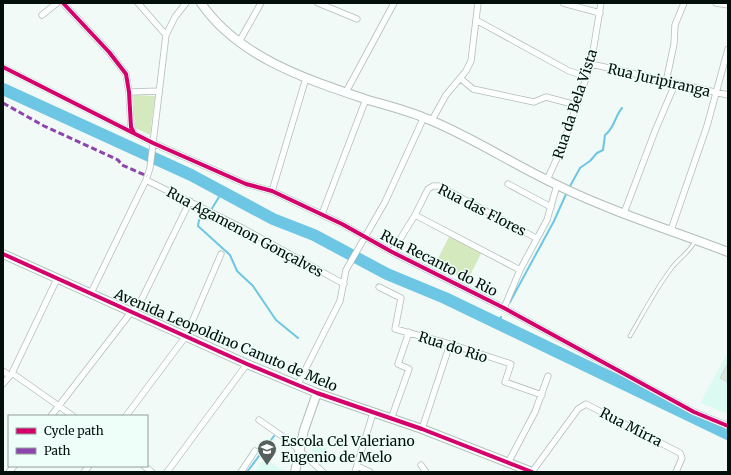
<svg xmlns="http://www.w3.org/2000/svg" width="731" height="475" font-family="Merriweather,serif">
	<style>
		.built { fill: #dbfbf2 }
		.green { fill: #d5e9be }
		.lines { fill: none; stroke-linecap: round; stroke-linejoin: round }
		.stream { stroke: #6cc6e4; stroke-width: 2 }
		.river { stroke: #6cc6e4; stroke-width: 12 }
		.building { fill: #d6ebdd; stroke: #d1dad5 }
		.lane-casing { stroke: #b2bdba; stroke-width: 4.5 }
		.street-casing { stroke: #b2bdba; stroke-width: 7 }
		.secondary-casing { stroke: #b2bdba; stroke-width: 10 }
		.lane { stroke: #fdfefe; stroke-width: 3 }
		.street { stroke: #fdfefe; stroke-width: 5.5 }
		.secondary { stroke: #fdfefe; stroke-width: 8 }
		.quiet { stroke: #8e44ad; stroke-width: 3; stroke-dasharray: 6 3; stroke-linecap: butt }
		.cycleway-casing { stroke: #eefef9; stroke-width: 6 }
		.cycleway { stroke: #d6006c; stroke-width: 4 }
		.labels { text-anchor: middle; stroke-width: 3; stroke-linejoin: round; paint-order: stroke }
		.street-label { font-size: 14px; fill: #020f0b; stroke: #eefef9 }
		.poi-label { font-size: 14px; fill: #020f0b; stroke: #eefef9; text-anchor: start }
	</style>
	<rect width="100%" height="100%" fill="#f2faf8"/>
	<!-- built -->
	<path class="built" d="M728 352V414L700 403Z
		M314 443 328 448 321 467 310 456Z
		M264 459 287 472H254Z"/>
	<!-- green -->
	<path class="green" d="M135 95 155 96 150 135 135 128 133 96Z
		M450 235 482 252 467 281 435 264Z"/>
	<g class="lines">
		<!-- stream -->
		<path class="stream" d="M569 188 580 168 590 161 597 153 603 150 605 135C614 129 615 116 622 108
			M222 192 208 215 199 220 198 226 230 255 237 271 253 286 276 320 298 338
			M510 302 554 221 567 192
			M499 325 501 317
			M247 472 274 436"/>
		<!-- river -->
		<path class="river" d="M3 89 191 175 273 219 314 235 387 274 445 298 728 434"/>
	</g>
	<!-- building -->
	<path class="building" d="M728 363V382L720 378Z"/>
	<g class="lines">
		<defs>
			<path id="lane" d="M630 336C643 314 655 290 671 269 678 259 690 252 695 241"/>
			<path id="street" d="M63 3 109 52 126 74 129 92 131 127 134 133
				M138 3 166 35
				M318 3 357 19
				M563 3 600 13
				M716 3 728 5
				M42 15 57 3
				M476 20 569 71 586 76
				M239 42 261 3
				M591 64 728 95
				M3 67 153 143 246 184 272 191 342 224 392 252 504 308 694 412 728 426
				M460 78 473 89 534 102 546 97 576 105
				M666 82 674 44 675 25 684 3
				M129 92 159 91
				M346 92 394 3
				M432 120 446 95 466 71 471 61 478 3
				M146 180 244 229 344 284
				M547 180 562 147 591 64 601 3
				M508 184 551 207
				M272 191 306 78
				M624 213 655 131 675 84
				M322 214 366 99
				M415 215 520 270
				M671 230 707 126 728 49
				M392 252 415 215 428 189 433 186H439L536 238
				M379 287 401 298 395 329 450 344 511 364 505 382 542 395
				M91 293 146 180 150 168 166 35 175 17 186 3
				M504 308 520 270 547 220 557 185
				M3 371 10 376
				M12 373 73 416
				M3 384 12 373 57 279
				M298 384 340 301 346 270 385 202 424 117
				M51 416 132 311 138 307 190 201
				M126 416 186 336 221 254
				M391 419 409 369 398 364 409 332
				M259 420 289 441 323 472
				M422 429 450 344
				M508 463 535 412 548 376
				M421 465 426 472
				M144 466 152 472
				M357 466 370 472
				M9 472 14 466
				M84 472 89 466
				M167 472 247 364
				M241 472 255 451
				M355 472 373 413
				M532 472 578 409 586 404 680 453 682 458 676 472"/>
			<path id="secondary" d="M201 3C238 57 306 79 365 99 385 105 406 110 425 118 471 136 512 164 557 185 612 212 671 230 728 252
				M3 254 247 364 317 393 422 429 532 472
				M295 472 304 430 317 393"/>
		</defs>
		<!-- lane casing -->
		<use href="#lane" class="lane-casing"/>
		<!-- street casing -->
		<use href="#street" class="street-casing"/>
		<!-- secondary casing -->
		<use href="#secondary" class="secondary-casing"/>
		<!-- lane -->
		<use href="#lane" class="lane"/>
		<!-- street -->
		<use href="#street" class="street"/>
		<!-- secondary -->
		<use href="#secondary" class="secondary"/>
		<!-- quiet -->
		<path class="quiet" d="M3 103 44 126 118 160 122 165 147 176"/>
		<defs>
			<path id="cycleway" d="M63 3 109 52 126 74 129 92 131 127 134 133
				M3 67 153 143 246 184 272 191 342 224 392 252 504 308 694 412 728 426
				M3 254 247 364 317 393 422 429 532 472"/>
		</defs>
		<!-- cycleway casing -->
		<use href="#cycleway" class="cycleway-casing"/>
		<!-- cycleway -->
		<use href="#cycleway" class="cycleway"/>
	</g>
	<!-- icons -->
	<defs>
		<symbol id="school-pin" viewBox="-11 -11 22 30"><path d="M0 17L-7.5 6A9.5 9.5 0 1 1 7.5 6Z" fill="#56615e" stroke="#eefef9"/><path d="M0-5L7-2L0 1L-7-2ZM-4 1L0 2.5L4 1V4Q0 6-4 4Z" fill="#fff"/></symbol>
	</defs>
	<g fill-rule="evenodd">
		<use href="#school-pin" x="256" y="438" width="22" height="30"/>
	</g>
	<g class="labels">
		<!-- street labels -->
		<g class="street-label">
			<text transform="translate(659 80) rotate(13)" y="5">Rua Juripiranga</text>
			<text transform="translate(575 104) rotate(-72)" y="5">Rua da Bela Vista</text>
			<text transform="translate(482 210) rotate(27)" y="5">Rua das Flores</text>
			<text transform="translate(245 232) rotate(28)" y="5">Rua Agamenon Gonçalves</text>
			<text transform="translate(439 263) rotate(27)" y="5">Rua Recanto do Rio</text>
			<text transform="translate(226 340) rotate(23)" y="5">Avenida Leopoldino Canuto de Melo</text>
			<text transform="translate(453 347) rotate(18)" y="5">Rua do Rio</text>
			<text transform="translate(631 427) rotate(27)" y="5">Rua Mirra</text>
		</g>
		<!-- poi labels -->
		<g class="poi-label">
			<text x="281" y="446">Escola Cel Valeriano<tspan x="281" dy="16">Eugenio de Melo</tspan></text>
		</g>
	</g>
	<!-- border -->
	<rect width="731" height="475" fill="none" stroke="#020f0b" stroke-width="8"/>
	<!-- legend -->
	<rect x="8" y="415" width="140" height="52" fill="#eefef9" stroke="#909e9a"/>
	<rect x="16" y="428" width="20" height="6" fill="#d6006c" stroke="#909e9a"/>
	<text x="44" y="435" font-size="12" fill="#020f0b">Cycle path</text>
	<rect x="16" y="448" width="20" height="6" fill="#8e44ad" stroke="#909e9a"/>
	<text x="44" y="455" font-size="12" fill="#020f0b">Path</text>
</svg>
